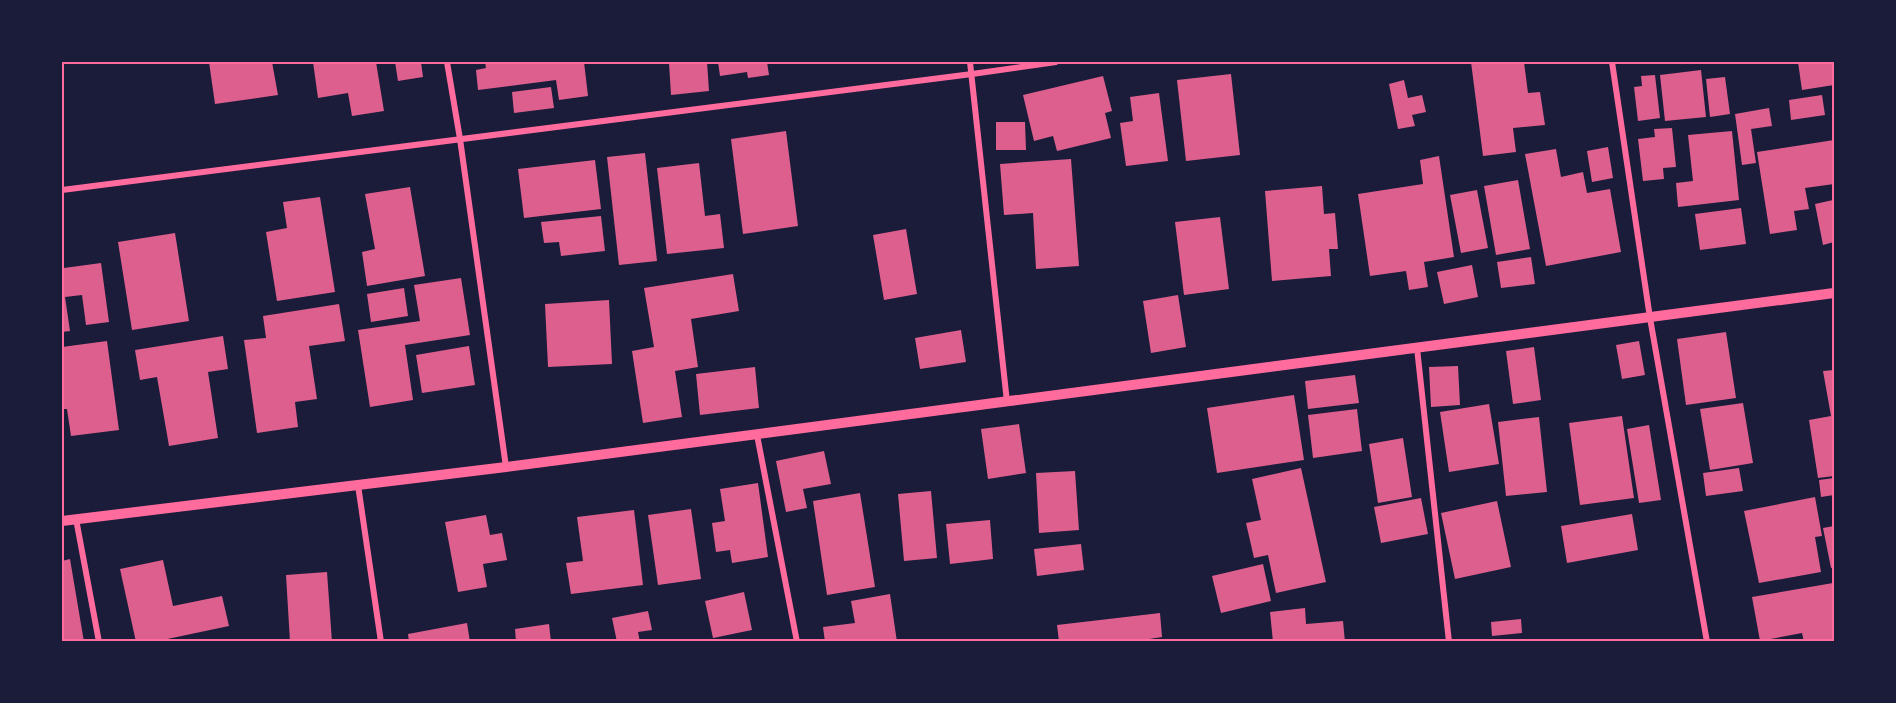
<svg xmlns="http://www.w3.org/2000/svg" width="1896" height="703" font-family="'Source Sans 3',sans-serif">
	<style>
		.building { fill: #dd5f8e }
		.lines { fill: none; stroke-linecap: round; stroke-linejoin: round }
		.minor { stroke: #ff6b9d; stroke-width: 6 }
		.tertiary { stroke: #ff6b9d; stroke-width: 10 }
		.neatline { fill: none; stroke: #ff6b9d; stroke-width: 2 }
	</style>
	<rect width="100%" height="100%" fill="#1b1b3a"/>
	<!-- building -->
	<path class="building" d="M209 62H272L278 95 215 104Z
		M313 62H376L384 111 352 116 348 93 318 98Z
		M395 62H421L423 77 398 81Z
		M485 62H584L588 96 559 100 556 80 478 90 476 70 486 68Z
		M687 62H707L709 91 671 95 669 63Z
		M718 62H767L769 75 748 78 747 72 720 76Z
		M1471 62H1524L1528 93 1540 92 1545 125 1513 128 1516 152 1483 156Z
		M1798 62H1834V85L1802 90Z
		M1701 70 1706 117 1665 121 1660 75Z
		M1231 74 1240 155 1186 161 1177 80Z
		M1655 75 1660 118 1638 121 1634 87 1642 86 1641 76Z
		M1103 76 1112 111 1105 113 1111 138 1057 151 1053 136 1034 141 1023 95Z
		M1725 77 1730 114 1710 117 1706 79Z
		M1404 80 1408 98 1422 95 1426 112 1412 115 1415 126 1398 129 1389 84Z
		M551 87 554 108 514 113 512 92Z
		M1159 93 1168 161 1126 166 1120 123 1133 121 1130 97Z
		M1822 95 1825 115 1791 120 1789 100Z
		M1769 108 1772 126 1751 129 1756 163 1742 165 1735 114Z
		M996 122H1025L1026 150H996Z
		M1672 128 1676 167 1663 168 1664 179 1643 181 1638 139 1655 137 1654 129Z
		M786 131 798 226 743 234 731 139Z
		M1732 131 1739 200 1678 207 1676 183 1693 181 1688 135Z
		M1834 140V184L1805 188 1809 209 1794 211 1797 230 1770 234 1757 152Z
		M1608 147 1613 178 1592 182 1587 151Z
		M1556 149 1561 177 1583 172 1587 193 1610 189 1621 252 1546 266 1525 154Z
		M645 153 657 261 619 265 607 157Z
		M1439 156 1454 257 1424 262 1428 287 1409 290 1406 271 1370 276 1358 194 1423 184 1420 160Z
		M1071 159 1079 266 1036 269 1033 213 1004 215 1000 164Z
		M595 160 601 209 524 218 518 169Z
		M699 163 705 216 720 214 724 248 667 254 657 168Z
		M1518 180 1530 249 1496 255 1484 186Z
		M1322 186 1324 214 1335 213 1338 249H1329L1331 276 1272 281 1265 191Z
		M410 187 425 276 367 286 362 252 375 249 365 194Z
		M1477 190 1488 248 1461 253 1450 195Z
		M320 197 335 292 277 301 266 232 287 228 283 202Z
		M1833 200 1834 242 1823 245 1815 204Z
		M1741 208 1746 244 1700 250 1695 214Z
		M601 216 605 251 561 256 559 242 544 243 541 222Z
		M1220 217 1229 289 1184 295 1175 222Z
		M906 229 917 294 884 300 873 235Z
		M175 233 189 321 132 330 118 242Z
		M1531 257 1535 284 1501 288 1497 262Z
		M62 260 64 268 101 263 109 322 86 325 82 295 65 297 70 331 62 332Z
		M1472 265 1478 297 1444 304 1437 272Z
		M733 274 739 311 691 319 698 367 675 371 682 417 643 423 632 351 654 347 644 288Z
		M461 278 470 335 405 345 413 400 370 407 358 330 420 321 414 285Z
		M404 288 408 316 371 322 367 294Z
		M1178 295 1186 347 1151 353 1143 301Z
		M609 300 612 364 548 367 545 304Z
		M339 304 345 341 309 346 317 399 295 402 298 427 257 433 244 340 266 338 263 316Z
		M961 330 966 362 920 369 915 338Z
		M1726 332 1736 398 1686 405 1677 339Z
		M223 336 228 369 208 372 218 438 169 446 157 377 140 380 135 350Z
		M107 341 119 430 71 436 67 409H62V347Z
		M1639 341 1645 375 1622 379 1616 345Z
		M469 346 475 385 422 393 416 355Z
		M1534 347 1541 400 1513 404 1506 351Z
		M1458 366 1460 405 1431 407 1429 367Z
		M755 367 759 408 700 415 696 374Z
		M1834 370V476L1818 478 1809 420 1831 416 1823 371Z
		M1355 375 1359 403 1308 409 1305 381Z
		M1294 395 1304 460 1217 473 1207 408Z
		M1743 403 1753 463 1710 470 1700 409Z
		M1489 404 1499 464 1449 472 1440 412Z
		M1357 409 1362 451 1313 458 1308 415Z
		M1622 416 1634 498 1580 505 1569 423Z
		M1539 417 1547 492 1506 496 1498 422Z
		M1019 424 1026 473 988 479 981 429Z
		M1649 425 1661 500 1639 503 1627 429Z
		M1403 438 1412 497 1378 503 1369 444Z
		M824 451 831 484 803 489 807 508 786 512 776 461Z
		M1301 468 1326 582 1276 593 1268 555 1254 558 1246 523 1261 520 1252 479Z
		M1739 468 1743 491 1706 496 1703 473Z
		M1075 471 1079 530 1039 533 1036 473Z
		M1834 478V495L1821 497 1819 480Z
		M758 483 768 557 732 563 730 550 716 552 712 523 725 521 720 489Z
		M931 491 937 558 904 561 898 494Z
		M860 493 875 587 827 595 813 501Z
		M1815 497 1822 536 1815 537 1821 572 1759 583 1744 511Z
		M1421 498 1428 534 1381 543 1374 507Z
		M1497 501 1511 567 1455 579 1441 513Z
		M691 509 701 579 658 585 648 515Z
		M634 510 643 585 571 594 566 563 583 561 577 517Z
		M1632 514 1638 550 1567 563 1561 526Z
		M486 515 490 535 502 533 507 560 483 564 487 587 458 592 445 522Z
		M990 520 993 559 950 564 946 524Z
		M1834 526V567L1831 568 1823 528Z
		M1081 544 1084 570 1037 576 1034 549Z
		M70 559 84 642H62V561Z
		M163 560 173 606 222 596 229 626 153 642H136L120 569Z
		M1263 564 1271 601 1221 613 1212 576Z
		M327 572 332 642H290L286 575Z
		M1833 583 1834 642H1804L1802 633 1760 641 1752 597Z
		M744 592 752 630 713 638 705 601Z
		M890 594 897 642H825L823 627 855 623 851 601Z
		M1305 608 1306 624 1343 621 1345 642H1273L1270 612Z
		M648 611 652 630 638 632 640 642H617L612 618Z
		M1160 613 1162 637 1149 639V642H1059L1057 625Z
		M1521 619 1522 633 1492 636 1491 622Z
		M467 623 470 642H409L408 634Z
		M549 624 551 642H516L515 629Z"/>
	<g class="lines">
		<!-- minor -->
		<path class="minor" d="M447 62 460 139 506 467
			M970 62 1007 402
			M1612 62 1650 318 1707 642
			M62 190 972 74 1056 62
			M1417 348 1449 642
			M757 435 797 642
			M358 485 381 642
			M76 519 99 642"/>
		<!-- tertiary -->
		<path class="tertiary" d="M62 521 506 467 1834 293"/>
	</g>
	<!-- border -->
	<rect width="1896" height="703" fill="none" stroke="#1b1b3a" stroke-width="126"/>
	<rect x="63" y="63" width="1770" height="577" class="neatline"/>
</svg>
